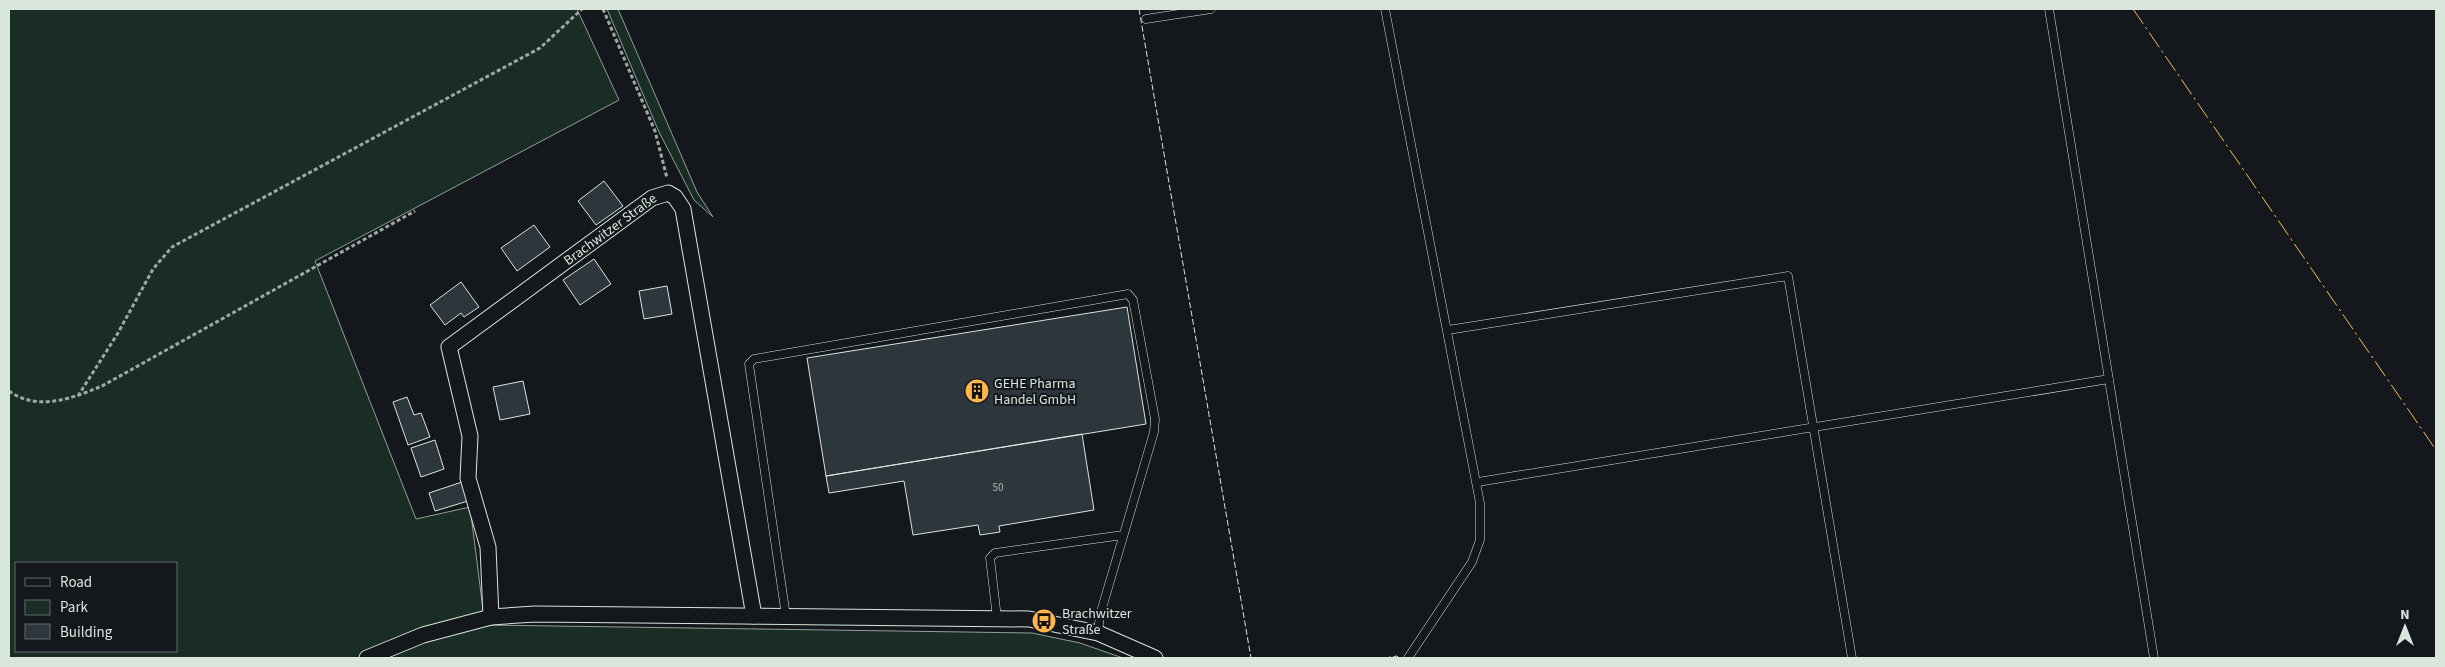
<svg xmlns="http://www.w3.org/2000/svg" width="2445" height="667" font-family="'Source Sans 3',sans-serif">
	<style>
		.green { fill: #1a2d24; stroke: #939e99; fill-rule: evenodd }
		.building { fill: #2c363c; stroke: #d8e6dc }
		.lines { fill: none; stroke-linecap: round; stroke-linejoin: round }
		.lane-casing { stroke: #d8e6dc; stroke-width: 9 }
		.street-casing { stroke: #d8e6dc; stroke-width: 17 }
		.path { stroke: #9da8a2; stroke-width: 3; stroke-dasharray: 4 2.5; stroke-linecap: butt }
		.lane { stroke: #14181c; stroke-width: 8 }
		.street { stroke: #14181c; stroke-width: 15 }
		.fence { stroke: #d8e6dc; stroke-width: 1; stroke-dasharray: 6 2.5; stroke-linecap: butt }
		.power { stroke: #ffb74d; stroke-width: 1; stroke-dasharray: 18 4 2.5 4; stroke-linecap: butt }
		.labels { text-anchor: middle; stroke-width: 4; stroke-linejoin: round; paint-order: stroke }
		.number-label { font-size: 11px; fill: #adbab4 }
		.street-label { font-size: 14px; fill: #d8e6dc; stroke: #14181c }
		.poi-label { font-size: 14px; fill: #d8e6dc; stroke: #14181c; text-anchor: start }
	</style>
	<rect width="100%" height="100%" fill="#14181c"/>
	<!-- green -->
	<path class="green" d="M9 9H577L619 100 315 261 416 519 470 507 485 625 1032 633 1080 643 1123 658H9ZM16 563H176V651H16Z
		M607 9H618L697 192 713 217 694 200 659 132Z"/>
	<!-- building -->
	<path class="building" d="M604 181 623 206 596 225 578 201Z
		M534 225 550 247 517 271 501 248Z
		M594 259 611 284 580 305 563 280Z
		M461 282 479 307 464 317 461 313 445 325 430 305Z
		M667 286 672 314 644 319 639 291Z
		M1127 307 1146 424 826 476 807 358Z
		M523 381 530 414 500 420 493 387Z
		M407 397 414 415 421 413 430 437 408 445 393 402Z
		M1082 434 1094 510 999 526 1000 532 980 535 978 525 913 535 904 481 829 493 826 476Z
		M435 440 444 469 421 477 411 448Z
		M462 482 468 501 435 511 429 493Z"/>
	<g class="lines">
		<defs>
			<path id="lane" d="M1385 9 1480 503V540L1472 562 1408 658
				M2049 9 2154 658
				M1146 19 1211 9
				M1448 330 1788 276 1852 658
				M1478 482 2109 379
				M786 616 749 364 754 359 1128 294 1133 300 1155 419 1154 432 1100 615 1098 633
				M997 618 990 558 995 553 1123 535"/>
			<g id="street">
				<path id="s1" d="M491 617 488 547 468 478 470 436 449 347 652 198 668 193 675 197 683 209 754 616"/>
				<path d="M367 658 423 635 491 617 535 614 1029 619 1098 633 1155 658"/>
			</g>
		</defs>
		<!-- lane casing -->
		<use href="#lane" class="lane-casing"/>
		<!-- street casing -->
		<use href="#street" class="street-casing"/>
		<!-- path -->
		<path class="path" d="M603 9 655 131 667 178
			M9 391C38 412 73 398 102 386L415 211
			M78 396 118 333 153 269 172 247 540 48 582 9"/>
		<!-- lane -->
		<use href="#lane" class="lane"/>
		<!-- street -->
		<use href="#street" class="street"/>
		<!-- fence -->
		<path class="fence" d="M1139 9 1251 658
			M1385 658 1397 656 1399 658"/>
		<!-- power -->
		<path class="power" d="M2133 9 2436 450"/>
	</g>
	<!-- icons -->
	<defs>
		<symbol id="building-disc" viewBox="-11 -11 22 22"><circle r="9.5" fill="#ffb74d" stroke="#14181c"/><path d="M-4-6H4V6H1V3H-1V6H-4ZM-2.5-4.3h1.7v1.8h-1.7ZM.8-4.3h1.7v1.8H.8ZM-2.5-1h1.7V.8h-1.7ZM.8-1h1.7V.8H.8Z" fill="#111"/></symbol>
		<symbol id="bus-disc" viewBox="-11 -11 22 22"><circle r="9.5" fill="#ffb74d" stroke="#14181c"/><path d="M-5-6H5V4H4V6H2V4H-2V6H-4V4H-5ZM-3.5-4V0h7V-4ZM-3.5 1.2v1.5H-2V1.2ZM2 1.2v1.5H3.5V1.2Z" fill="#111"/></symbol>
	</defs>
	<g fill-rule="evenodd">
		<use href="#building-disc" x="963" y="377" width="28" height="28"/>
		<use href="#bus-disc" x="1030" y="607" width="28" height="28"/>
	</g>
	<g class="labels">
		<!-- number labels -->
		<g class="number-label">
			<text x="998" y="491">50</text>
		</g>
		<!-- street labels -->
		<g class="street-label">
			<text dy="5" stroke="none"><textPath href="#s1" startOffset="475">Brachwitzer Straße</textPath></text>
		</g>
		<!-- poi labels -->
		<g class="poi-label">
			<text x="994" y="388">GEHE Pharma<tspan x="994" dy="16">Handel GmbH</tspan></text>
			<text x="1062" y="618">Brachwitzer<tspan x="1062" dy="16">Straße</tspan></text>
		</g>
	</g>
	<!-- border -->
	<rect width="2445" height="667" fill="none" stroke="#d8e6dc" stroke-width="20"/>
	<!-- legend -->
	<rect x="15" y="562" width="162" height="90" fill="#14181c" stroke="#626a69"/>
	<rect x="25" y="578" width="25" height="8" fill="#14181c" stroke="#626a69"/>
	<text x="60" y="587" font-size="15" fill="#d8e6dc">Road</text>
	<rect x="25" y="600" width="25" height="15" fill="#1a2d24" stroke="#626a69"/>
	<text x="60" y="612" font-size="15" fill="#d8e6dc">Park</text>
	<rect x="25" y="624" width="25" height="15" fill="#2c363c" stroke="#626a69"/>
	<text x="60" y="637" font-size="15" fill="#d8e6dc">Building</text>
	<!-- north arrow -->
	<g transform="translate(2405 627)" stroke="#14181c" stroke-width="4" paint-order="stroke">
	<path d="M0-4L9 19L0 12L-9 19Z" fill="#d8e6dc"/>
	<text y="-8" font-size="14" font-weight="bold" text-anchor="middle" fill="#d8e6dc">N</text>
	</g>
</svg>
